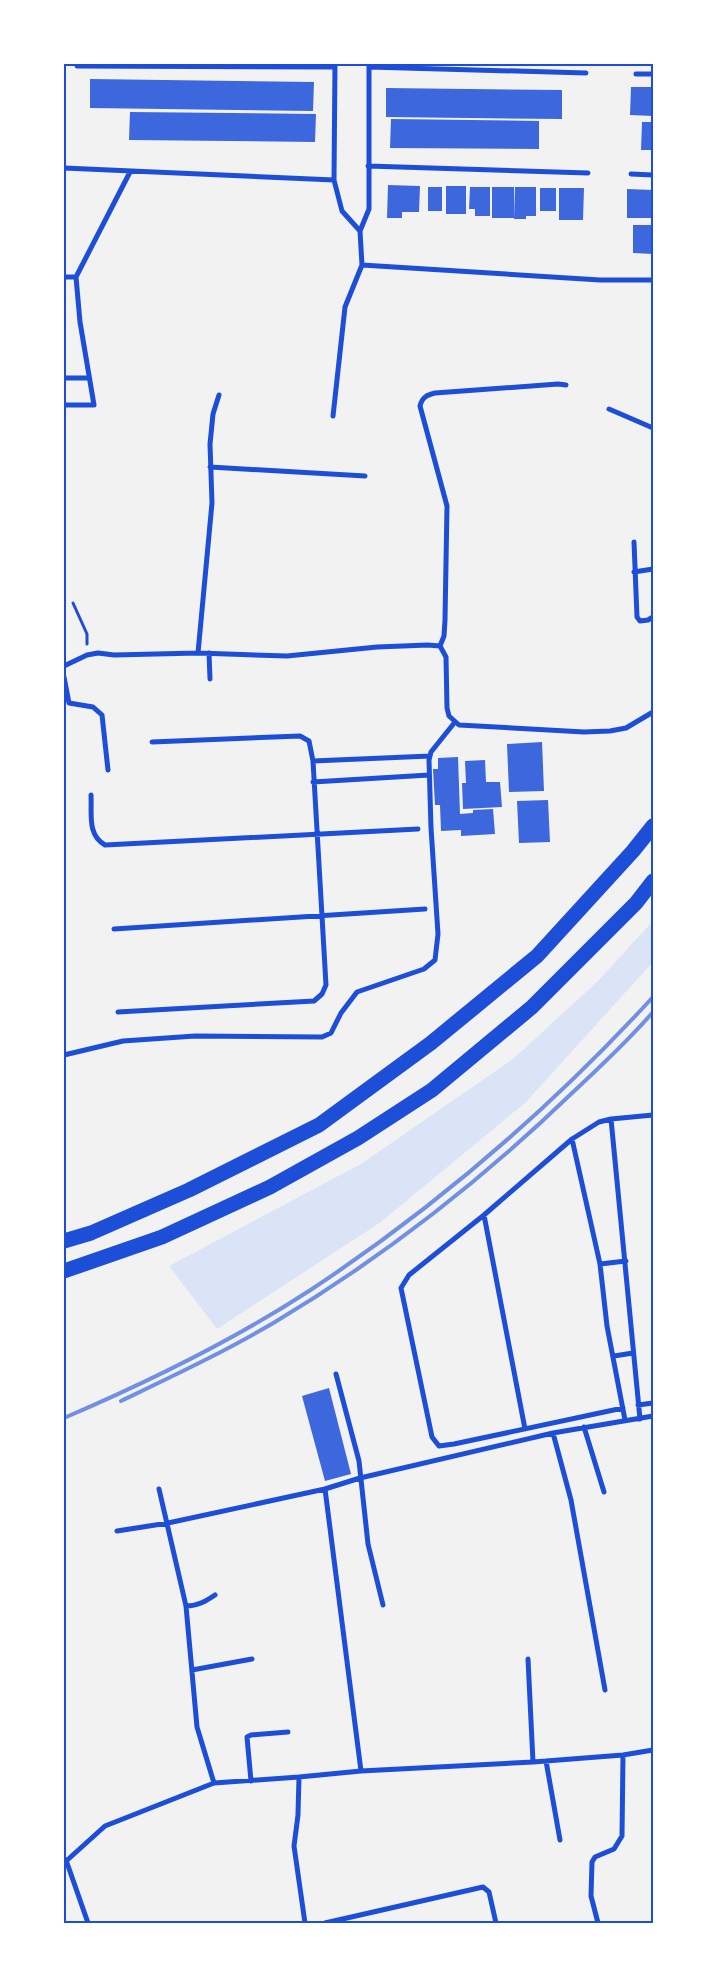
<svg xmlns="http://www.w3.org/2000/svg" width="717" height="1987" font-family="'Libre Baskerville',serif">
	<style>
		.green { fill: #dbe4f7 }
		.building { fill: #3d67dc }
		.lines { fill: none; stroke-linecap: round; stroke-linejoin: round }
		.path { stroke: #1d4ed8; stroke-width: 3 }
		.minor { stroke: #1d4ed8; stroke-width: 5 }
		.motorway { stroke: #1d4ed8; stroke-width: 15 }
		.rail { stroke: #7290e2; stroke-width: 4 }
		.neatline { fill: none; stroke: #1d4ed8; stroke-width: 2 }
	</style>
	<rect width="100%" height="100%" fill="#f2f2f2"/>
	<!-- green -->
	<path class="green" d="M653 921V962L526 1102 381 1222 217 1329 169 1266 361 1164 513 1059 598 981Z"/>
	<!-- building -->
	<path class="building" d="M90 79 314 82 313 111 90 108Z
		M631 87H653V116L630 115Z
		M386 88 562 90V119L386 117Z
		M130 112 316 114 315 142 129 140Z
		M391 119 539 121V149L390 148Z
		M642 122H653V150H641Z
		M388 185 420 186 419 212H402V218H387Z
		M446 186H466V214H446Z
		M428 187H442V211H428Z
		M470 187H490V216H475V209H469Z
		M492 187H514V218H492Z
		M515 187H536V216H526V219H514Z
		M540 188H556V211H540Z
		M559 188H584L583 220H559Z
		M627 189 653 190V218H627Z
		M633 225H653V254L633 253Z
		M542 742 544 791 509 792 507 744Z
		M458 757 460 814 473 813V810L493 809 495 834 461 836V830L441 831 440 805H435L433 769H438V758Z
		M485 760 486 782H500L502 807 463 809 462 783H466L465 761Z
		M548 800 550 842 519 843 517 801Z
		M329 1388 351 1474 325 1481 302 1396Z"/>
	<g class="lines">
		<!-- path -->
		<path class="path" d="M73 603 87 634V644"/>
		<!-- minor -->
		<path class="minor" d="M335 64 334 180 342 211 360 231
			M77 66 334 67
			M369 67 586 73
			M636 74H653
			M368 166 588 173
			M64 168 334 180
			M631 174 653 175
			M362 265 600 280H653
			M64 277H76
			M64 378H89
			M64 405H94L80 322 76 277 130 172
			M609 409 653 428
			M333 416 345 307 362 265 360 231 369 209V64
			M210 467 365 476
			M634 542 637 617 640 621 648 620 653 617
			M634 572 653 569
			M440 646 444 636 445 620 447 506 420 406C422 397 427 395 435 393L558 384 566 385
			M440 646 446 657 447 708 449 716 459 725 584 732 610 731 626 728 653 712
			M198 653 212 503 210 444 213 414 219 395
			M209 653 210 679
			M64 666 87 655 98 653 114 655 198 653 287 656 377 647 428 645 440 646
			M64 677 69 703 93 707 102 715 108 770
			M152 742 300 736 309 741 313 761 430 756
			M313 782 429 775
			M91 795C92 814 87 835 105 845L418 829
			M114 929 425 909
			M118 1012 314 1001 322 994 326 985 313 761
			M64 1055 123 1041 195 1036 322 1037 331 1033 341 1013 357 992 424 969 435 960 438 934 431 828 429 760 431 752 455 722
			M611 1119 640 1419
			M572 1139 600 1264 607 1326 625 1420
			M484 1215 525 1429
			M600 1264 626 1261
			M614 1356 633 1353
			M336 1374 359 1461 368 1544 383 1605
			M638 1405 653 1403
			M623 1408 454 1444 439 1446 432 1437 401 1288 409 1275 484 1215 572 1139 599 1122 611 1119 653 1115
			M584 1427 604 1492
			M553 1433 571 1500 605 1690
			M159 1489 186 1606 197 1727 214 1783
			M325 1489 361 1771
			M117 1531 168 1523 325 1489 360 1478 553 1433 653 1416
			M186 1606C198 1606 206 1601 215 1595
			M528 1659 533 1762
			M192 1670 252 1659
			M546 1761 560 1840
			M299 1777 298 1815 294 1846 305 1923
			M251 1781 247 1737 251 1735 288 1732
			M66 1860 88 1923
			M64 1863 105 1826 214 1783 299 1777 361 1771 533 1762 623 1755 653 1750
			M325 1923 483 1887 489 1892 496 1923
			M598 1923 591 1896 592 1862 595 1857 614 1849 622 1836 623 1755"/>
		<!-- motorway -->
		<path class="motorway" d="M64 1241 91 1233 189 1190 319 1125 431 1043 537 956 633 851 653 826
			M64 1271 162 1237 270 1187 358 1138 432 1090 532 1007 636 903 653 881"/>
		<!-- rail -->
		<path class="rail" d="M121 1401C173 1376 226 1351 275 1322 382 1258 482 1180 571 1094 599 1068 628 1041 653 1012
			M64 1418C148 1382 232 1341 309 1291 435 1208 551 1108 653 997"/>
	</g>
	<!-- border -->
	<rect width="717" height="1987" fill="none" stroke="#ffffff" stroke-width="130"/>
	<rect x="65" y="65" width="587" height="1857" class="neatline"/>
</svg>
